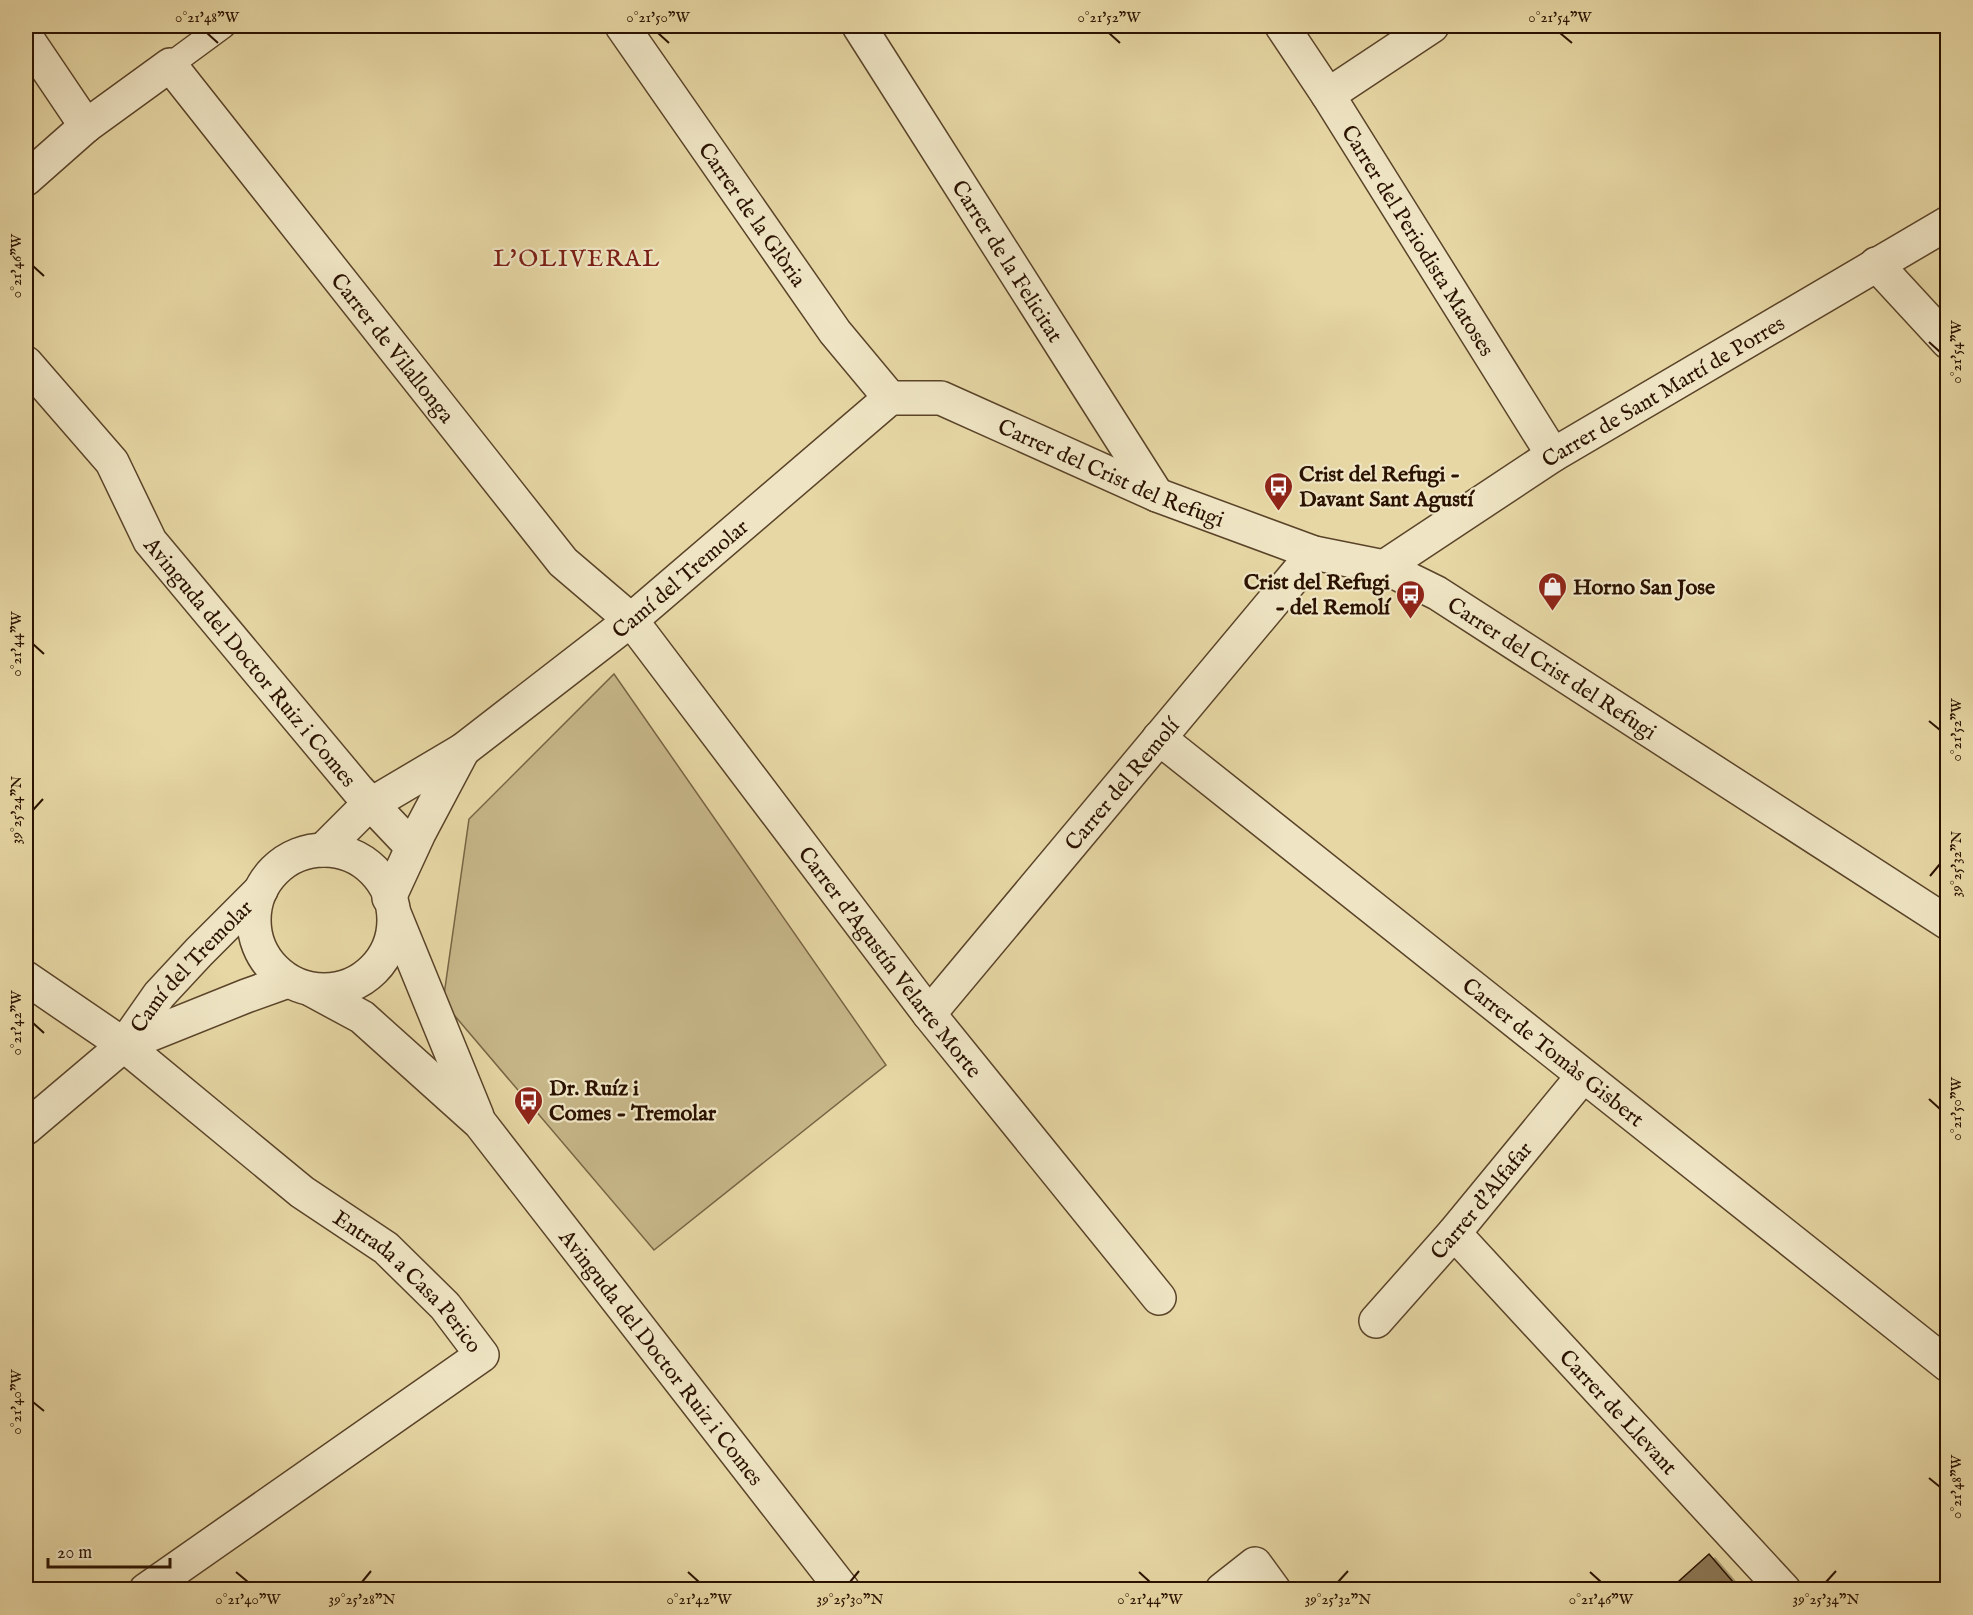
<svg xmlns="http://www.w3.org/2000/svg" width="1973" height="1615" font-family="'IM FELL English',serif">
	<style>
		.green { fill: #c6b688; stroke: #786444; stroke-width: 1.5 }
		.building { fill: #8c7855; stroke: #2b1200; stroke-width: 1.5; filter: url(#shadow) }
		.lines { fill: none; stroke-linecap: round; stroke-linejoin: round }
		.service-casing { stroke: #5a4329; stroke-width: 27 }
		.minor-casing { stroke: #5a4329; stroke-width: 36 }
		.tertiary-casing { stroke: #5a4329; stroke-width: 36 }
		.service { stroke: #efe5c4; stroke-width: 24 }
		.minor { stroke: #efe5c4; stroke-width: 33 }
		.tertiary { stroke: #efe5c4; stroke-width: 33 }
		.ticks { fill: none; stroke: #2b1200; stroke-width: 2 }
		.labels { text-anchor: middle; stroke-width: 4.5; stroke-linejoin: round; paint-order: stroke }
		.street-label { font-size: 22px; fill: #2b1200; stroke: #efe5c4 }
		.poi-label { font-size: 22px; font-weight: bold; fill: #2b1200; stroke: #efe5c4; text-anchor: start }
		.neighbourhood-label { font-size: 24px; letter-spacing: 1.5px; fill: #7a1f14; stroke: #efe5c4 }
		.neatline { fill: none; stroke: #2b1200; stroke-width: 2 }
		.ticks-label { font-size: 15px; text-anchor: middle; fill: #2b1200 }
	</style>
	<defs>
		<filter id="shadow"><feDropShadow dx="6" dy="4" stdDeviation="0" flood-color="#0004"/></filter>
	</defs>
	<rect width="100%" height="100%" fill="#e6d7a4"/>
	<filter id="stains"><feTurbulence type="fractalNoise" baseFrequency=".00333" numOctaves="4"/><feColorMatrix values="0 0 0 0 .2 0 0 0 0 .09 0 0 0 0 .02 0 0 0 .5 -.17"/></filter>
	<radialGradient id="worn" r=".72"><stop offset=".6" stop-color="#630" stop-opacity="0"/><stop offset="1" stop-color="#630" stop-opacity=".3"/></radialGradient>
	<!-- green -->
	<path class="green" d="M614 674 886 1065 654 1250 443 1002 469 819Z"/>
	<!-- building -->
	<path class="building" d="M1709 1554 1740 1590H1669Z"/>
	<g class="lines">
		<defs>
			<path id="service" d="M170 65 223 26"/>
			<g id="minor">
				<path id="s1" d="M859 26 1157 495"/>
				<path id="s2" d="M1282 26 1328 95 1553 455"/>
				<path d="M26 37 86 126"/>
				<path d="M1328 95 1432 26"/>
				<path id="s3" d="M26 179 86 126 170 65 563 562 631 620 929 1014 1159 1298"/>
				<path d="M1876 264 1948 342"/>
				<path id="s4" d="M26 363 112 462 150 541 358 790 412 847"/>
				<path id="s5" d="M890 398H941L1157 495 1314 553 1384 567 1437 593 1948 923"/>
				<path id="s6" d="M1384 567 1553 455 1948 223"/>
				<path id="s7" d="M1159 738 1948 1365"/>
				<path id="s8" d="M26 978 124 1045 302 1192 386 1248 445 1306 482 1355 146 1590"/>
				<path id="s9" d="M929 1014 1314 553"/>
				<path d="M26 1128 124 1045"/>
				<path id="s10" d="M1454 1233 1784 1590"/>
				<path id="s11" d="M1376 1321 1454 1233 1583 1076"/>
				<path d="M1222 1590 1255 1564 1274 1590"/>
			</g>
			<g id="tertiary">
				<path id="s12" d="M323 850 365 808 463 750 631 620 890 398 835 332 622 26"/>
				<circle cx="324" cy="920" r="70"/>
				<path d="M389 898 419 833 463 750"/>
				<path d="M394 913 477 1116"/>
				<path id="s13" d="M312 990 362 1017 480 1123 843 1590"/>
				<path id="s14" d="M124 1045 159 995 199 952 261 890"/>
				<path d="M124 1045 246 996 288 981"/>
			</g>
		</defs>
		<!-- service casing -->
		<use href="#service" class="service-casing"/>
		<!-- minor casing -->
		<use href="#minor" class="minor-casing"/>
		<!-- tertiary casing -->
		<use href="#tertiary" class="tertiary-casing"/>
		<!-- service -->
		<use href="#service" class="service"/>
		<!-- minor -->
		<use href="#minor" class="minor"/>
		<!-- tertiary -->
		<use href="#tertiary" class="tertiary"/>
	</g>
	<!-- ticks -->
	<path class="ticks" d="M207 33 218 43M658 33 669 43M1109 33 1120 43M1560 33 1572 43M33 266 44 276M1929 342 1940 352M33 644 44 654M1929 721 1940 730M33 810 43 799M1930 876 1940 864M33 1023 44 1033M1929 1099 1940 1109M33 1402 44 1411M1929 1478 1940 1487M236 1572 248 1582M688 1572 699 1582M1139 1572 1150 1582M1590 1572 1601 1582M362 1582 371 1571M850 1582 859 1571M1338 1582 1348 1571M1826 1582 1836 1571"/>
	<!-- icons -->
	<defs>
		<symbol id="bus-pin" viewBox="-11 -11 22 30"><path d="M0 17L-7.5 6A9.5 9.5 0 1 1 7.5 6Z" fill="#8f2418" stroke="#efe5c4"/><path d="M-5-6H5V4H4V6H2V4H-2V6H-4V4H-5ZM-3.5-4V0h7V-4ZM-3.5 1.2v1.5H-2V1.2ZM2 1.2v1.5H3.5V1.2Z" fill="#fff"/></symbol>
		<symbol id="shop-pin" viewBox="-11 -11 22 30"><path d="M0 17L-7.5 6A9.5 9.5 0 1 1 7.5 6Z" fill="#8f2418" stroke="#efe5c4"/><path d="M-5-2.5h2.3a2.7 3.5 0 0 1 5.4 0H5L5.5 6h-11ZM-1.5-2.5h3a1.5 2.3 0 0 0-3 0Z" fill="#fff"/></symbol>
	</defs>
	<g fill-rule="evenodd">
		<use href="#bus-pin" x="1262" y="470" width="33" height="45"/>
		<use href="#shop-pin" x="1536" y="570" width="33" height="45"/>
		<use href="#bus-pin" x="1394" y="578" width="33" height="45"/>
		<use href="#bus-pin" x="512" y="1084" width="33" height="45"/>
	</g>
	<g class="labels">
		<!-- street labels -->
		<g class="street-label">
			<text transform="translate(753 214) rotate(55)" y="8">Carrer de la Glòria</text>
			<text dy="8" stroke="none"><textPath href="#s2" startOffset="254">Carrer del Periodista Matoses</textPath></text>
			<text dy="8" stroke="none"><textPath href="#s1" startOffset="278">Carrer de la Felicitat</textPath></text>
			<text dy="8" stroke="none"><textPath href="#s3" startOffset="544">Carrer de Vilallonga</textPath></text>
			<text dy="8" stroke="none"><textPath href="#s6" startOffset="330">Carrer de Sant Martí de Porres</textPath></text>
			<text dy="8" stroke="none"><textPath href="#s5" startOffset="237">Carrer del Crist del Refugi</textPath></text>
			<text dy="8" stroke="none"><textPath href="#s12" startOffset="450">Camí del Tremolar</textPath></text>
			<text dy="8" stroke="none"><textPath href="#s4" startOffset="376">Avinguda del Doctor Ruiz i Comes</textPath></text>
			<text dy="8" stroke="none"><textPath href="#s5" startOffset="723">Carrer del Crist del Refugi</textPath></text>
			<text dy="8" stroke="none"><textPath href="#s9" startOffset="300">Carrer del Remolí</textPath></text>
			<text dy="8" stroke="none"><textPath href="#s3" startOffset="1336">Carrer d'Agustín Velarte Morte</textPath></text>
			<text dy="8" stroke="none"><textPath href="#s14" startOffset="104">Camí del Tremolar</textPath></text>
			<text dy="8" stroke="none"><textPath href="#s7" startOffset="504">Carrer de Tomàs Gisbert</textPath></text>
			<text dy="8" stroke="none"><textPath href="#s11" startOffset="160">Carrer d'Alfafar</textPath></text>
			<text dy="8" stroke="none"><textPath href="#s8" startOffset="489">Entrada a Casa Perico</textPath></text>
			<text dy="8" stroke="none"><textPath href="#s13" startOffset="512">Avinguda del Doctor Ruiz i Comes</textPath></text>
			<text dy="8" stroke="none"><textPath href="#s10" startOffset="243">Carrer de Llevant</textPath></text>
		</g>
		<!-- poi labels -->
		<g class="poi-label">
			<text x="1299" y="481">Crist del Refugi -<tspan x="1299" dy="25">Davant Sant Agustí</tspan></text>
			<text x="1390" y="589" text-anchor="end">Crist del Refugi<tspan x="1390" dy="25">- del Remolí</tspan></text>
			<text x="1573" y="594">Horno San Jose</text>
			<text x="549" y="1095">Dr. Ruíz i<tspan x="549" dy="25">Comes - Tremolar</tspan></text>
		</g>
		<!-- neighbourhood labels -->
		<g class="neighbourhood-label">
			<text x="577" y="266">L'OLIVERAL</text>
		</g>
	</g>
	<!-- margin -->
	<rect width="1973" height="1615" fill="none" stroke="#e6d7a4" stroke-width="66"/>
	<!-- scale -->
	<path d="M48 1558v9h122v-9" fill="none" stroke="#2b1200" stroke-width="3"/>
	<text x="57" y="1558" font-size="18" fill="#2b1200" stroke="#efe5c4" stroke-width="4.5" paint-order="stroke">20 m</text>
	<rect x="33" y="33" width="1907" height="1549" class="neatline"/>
	<g class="ticks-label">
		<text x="207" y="22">0°21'48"W</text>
		<text x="658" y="22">0°21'50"W</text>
		<text x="1109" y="22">0°21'52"W</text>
		<text x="1560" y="22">0°21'54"W</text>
		<text transform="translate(16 266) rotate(-90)" y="5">0°21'46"W</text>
		<text transform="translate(1956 352) rotate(-90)" y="5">0°21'54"W</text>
		<text transform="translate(16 644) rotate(-90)" y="5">0°21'44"W</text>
		<text transform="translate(1956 730) rotate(-90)" y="5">0°21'52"W</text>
		<text transform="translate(16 810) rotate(-90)" y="5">39°25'24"N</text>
		<text transform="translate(1956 864) rotate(-90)" y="5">39°25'32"N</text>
		<text transform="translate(16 1023) rotate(-90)" y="5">0°21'42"W</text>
		<text transform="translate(1956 1109) rotate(-90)" y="5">0°21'50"W</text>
		<text transform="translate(16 1402) rotate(-90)" y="5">0°21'40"W</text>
		<text transform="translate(1956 1487) rotate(-90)" y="5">0°21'48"W</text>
		<text x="248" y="1604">0°21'40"W</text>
		<text x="362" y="1604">39°25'28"N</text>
		<text x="699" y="1604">0°21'42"W</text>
		<text x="850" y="1604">39°25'30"N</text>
		<text x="1150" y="1604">0°21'44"W</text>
		<text x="1338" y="1604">39°25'32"N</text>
		<text x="1601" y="1604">0°21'46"W</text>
		<text x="1826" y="1604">39°25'34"N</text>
	</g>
	<rect width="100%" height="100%" filter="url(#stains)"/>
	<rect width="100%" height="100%" fill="url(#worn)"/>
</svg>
